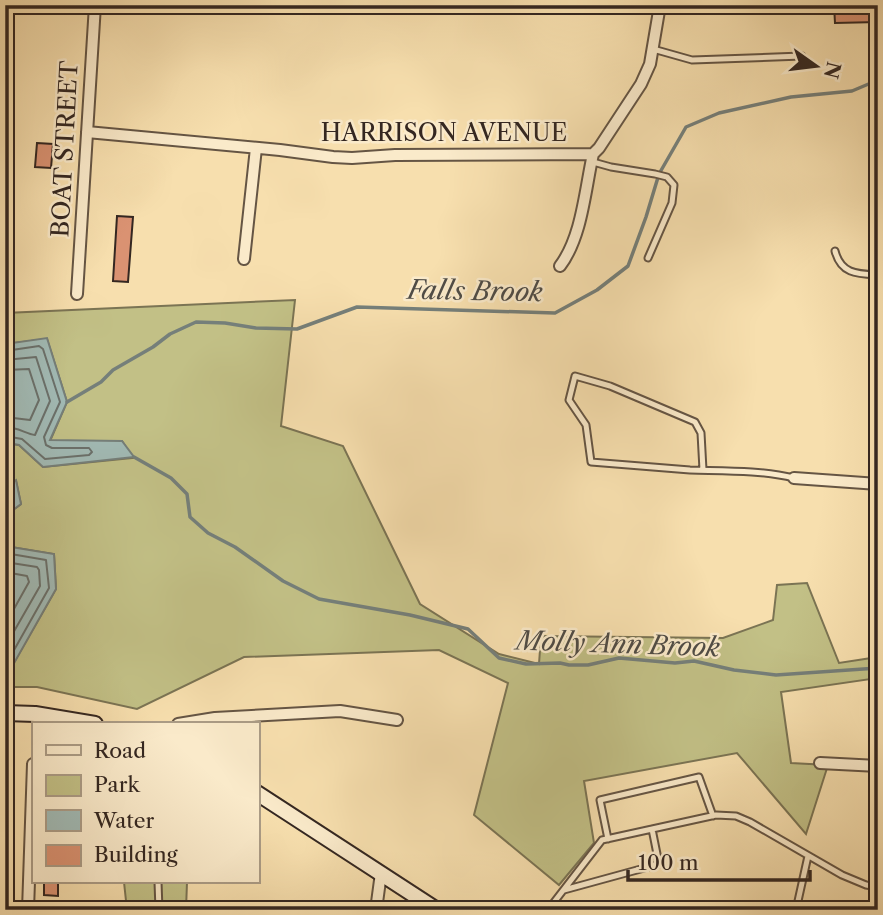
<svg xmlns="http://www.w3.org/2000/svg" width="883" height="915" font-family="'Libre Caslon Text',serif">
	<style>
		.green { fill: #c2c086; stroke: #7b7454; stroke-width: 2 }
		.water { fill: #a1bab5; stroke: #757f7a; stroke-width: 2 }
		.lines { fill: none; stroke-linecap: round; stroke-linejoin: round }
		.shore { stroke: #6a706b; stroke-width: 2 }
		.stream { stroke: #757f7a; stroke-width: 3.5 }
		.building { fill: #da9272; stroke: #342721; stroke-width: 2 }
		.lane-casing { stroke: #655544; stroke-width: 9 }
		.street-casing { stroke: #655544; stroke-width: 14 }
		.secondary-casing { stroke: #342721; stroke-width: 18 }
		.lane { stroke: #faeaca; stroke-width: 5 }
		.street { stroke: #faeaca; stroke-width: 10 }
		.secondary { stroke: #faeaca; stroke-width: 14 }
		.labels { text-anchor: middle; stroke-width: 5; stroke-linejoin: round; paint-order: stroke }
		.street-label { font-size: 24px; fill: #342721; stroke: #faeaca }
		.water-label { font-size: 26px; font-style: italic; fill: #4f4c46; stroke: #faeaca }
	</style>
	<rect width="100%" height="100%" fill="#f7dfae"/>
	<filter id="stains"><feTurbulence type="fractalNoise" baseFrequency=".00286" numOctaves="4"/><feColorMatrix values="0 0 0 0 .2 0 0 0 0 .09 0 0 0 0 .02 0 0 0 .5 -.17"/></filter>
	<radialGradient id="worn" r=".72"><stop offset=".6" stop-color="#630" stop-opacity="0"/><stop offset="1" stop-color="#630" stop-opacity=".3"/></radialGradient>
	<!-- green -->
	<path class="green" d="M295 300 281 426 343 446 420 604 499 654 539 664 541 636 723 638 773 620 777 585 807 583 839 663 878 657V678L781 692 791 763 828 765 806 834 737 753 584 781 594 843 559 885 474 815 508 683 439 650 244 657 137 709 37 687H5V669L13 664 56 589 54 554 5 546V516L21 504 16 481 5 487V445L7 443 19 445 43 467 133 458 122 441H50L67 402 47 339 5 344V313Z
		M124 882H187L186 910H127Z"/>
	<!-- water -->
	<path class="water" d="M47 338 67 402 50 440 122 441 134 457 43 467 19 445 8 443 5 445V344Z
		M16 480 21 504 5 516V487Z
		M5 546 54 554 56 589 13 665 5 669Z"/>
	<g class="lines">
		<!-- shore -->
		<path class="shore" d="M5 351 39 346 43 349 60 402 44 437 46 445 52 448H89L92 452 89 455 45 459 22 439 5 436
			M5 360 36 357 50 401 35 435C26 434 18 427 5 427
			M5 370 29 369 39 400 30 420 5 417
			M5 553 46 560 49 588 9 659 5 661
			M5 562 37 567 39 570 40 586 5 647
			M5 572 27 576 29 582 5 625"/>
		<!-- stream -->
		<path class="stream" d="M67 402 101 382 113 370 153 347 170 334 196 322 225 323 256 328 297 329 357 307 555 313 597 290 628 266 646 217 659 174 686 127 719 113 791 97 852 91 878 80
			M134 457 171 478 187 494 190 517 208 533 235 547 283 581 319 599 410 615 468 629 499 658 526 664 560 663 569 665H588L619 658 675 663 694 661 734 670 776 675 878 668"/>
	</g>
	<!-- building -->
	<path class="building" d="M834 5H878V22L835 23Z
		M37 143 53 144 51 168 35 167Z
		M117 216 133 217 128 282 113 281Z
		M44 882H58V896L44 895Z"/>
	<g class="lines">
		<defs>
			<path id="lane" d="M653 49 692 60 802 56
				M593 162 611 167 655 174 667 177 674 185 672 203 648 258
				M835 251C841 274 857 274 878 275
				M703 470 701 433 695 422 610 386 575 376 569 400 586 425 591 462 690 470C725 471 760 470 794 478
				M608 839 600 800 699 777 713 816
				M158 882 159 910
				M564 890 659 864 652 829
				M548 910 602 840 716 815 736 816 750 822 842 875 866 885 878 887
				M796 910 808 856"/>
			<path id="street" d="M5 20 6 5
				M87 132 280 150 333 157 352 158 395 155 593 154
				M244 259 256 148
				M560 266C582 237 585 190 593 154L599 148 641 84 650 64 660 5
				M77 294 95 5
				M794 478 878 484
				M178 724 215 718 340 711 397 720
				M820 763 878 766
				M28 910 33 764
				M376 910 381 873"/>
			<path id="secondary" d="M5 713 35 714 95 724
				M257 793 437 910"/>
		</defs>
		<!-- lane casing -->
		<use href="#lane" class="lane-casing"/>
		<!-- street casing -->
		<use href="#street" class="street-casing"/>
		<!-- secondary casing -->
		<use href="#secondary" class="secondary-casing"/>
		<!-- lane -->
		<use href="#lane" class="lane"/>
		<!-- street -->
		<use href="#street" class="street"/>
		<!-- secondary -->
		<use href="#secondary" class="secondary"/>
	</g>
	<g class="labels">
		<!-- street labels -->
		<g class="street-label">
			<text x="444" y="141">HARRISON AVENUE</text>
			<text transform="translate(65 149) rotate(-87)" y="8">BOAT STREET</text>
		</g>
		<!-- water labels -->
		<g class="water-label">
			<text transform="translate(475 291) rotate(1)" y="9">Falls Brook</text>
			<text transform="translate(618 644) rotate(2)" y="9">Molly Ann Brook</text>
		</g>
	</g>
	<!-- margin -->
	<rect width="883" height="915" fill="none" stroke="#f7dfae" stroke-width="28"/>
	<rect x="7" y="7" width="869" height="901" fill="none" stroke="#342721" stroke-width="3.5"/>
	<rect x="14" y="14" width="855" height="887" fill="none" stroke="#342721" stroke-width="2"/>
	<!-- legend -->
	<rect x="32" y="722" width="228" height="161" fill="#faeaca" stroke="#ab9c86" stroke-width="2"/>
	<rect x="46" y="745" width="35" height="10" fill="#faeaca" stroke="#ab9c86" stroke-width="2"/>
	<text x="94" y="758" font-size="21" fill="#342721">Road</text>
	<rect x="46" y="775" width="35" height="21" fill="#c2c086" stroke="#ab9c86" stroke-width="2"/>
	<text x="94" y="792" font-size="21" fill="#342721">Park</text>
	<rect x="46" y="810" width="35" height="21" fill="#a1bab5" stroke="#ab9c86" stroke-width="2"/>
	<text x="94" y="828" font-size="21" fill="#342721">Water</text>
	<rect x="46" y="845" width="35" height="21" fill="#da9272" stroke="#ab9c86" stroke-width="2"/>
	<text x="94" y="862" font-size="21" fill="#342721">Building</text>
	<!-- north arrow -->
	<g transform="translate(816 66) rotate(104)" stroke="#faeaca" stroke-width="5" paint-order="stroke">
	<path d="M0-5L12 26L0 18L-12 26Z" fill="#342721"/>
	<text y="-10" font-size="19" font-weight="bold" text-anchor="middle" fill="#342721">N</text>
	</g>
	<!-- scale -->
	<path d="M628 870v10h182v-10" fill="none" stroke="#342721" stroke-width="3.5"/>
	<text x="638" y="870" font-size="21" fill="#342721" stroke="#faeaca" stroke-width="5" paint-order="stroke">100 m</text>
	<rect width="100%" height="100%" filter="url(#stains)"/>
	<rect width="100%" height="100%" fill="url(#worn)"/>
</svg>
